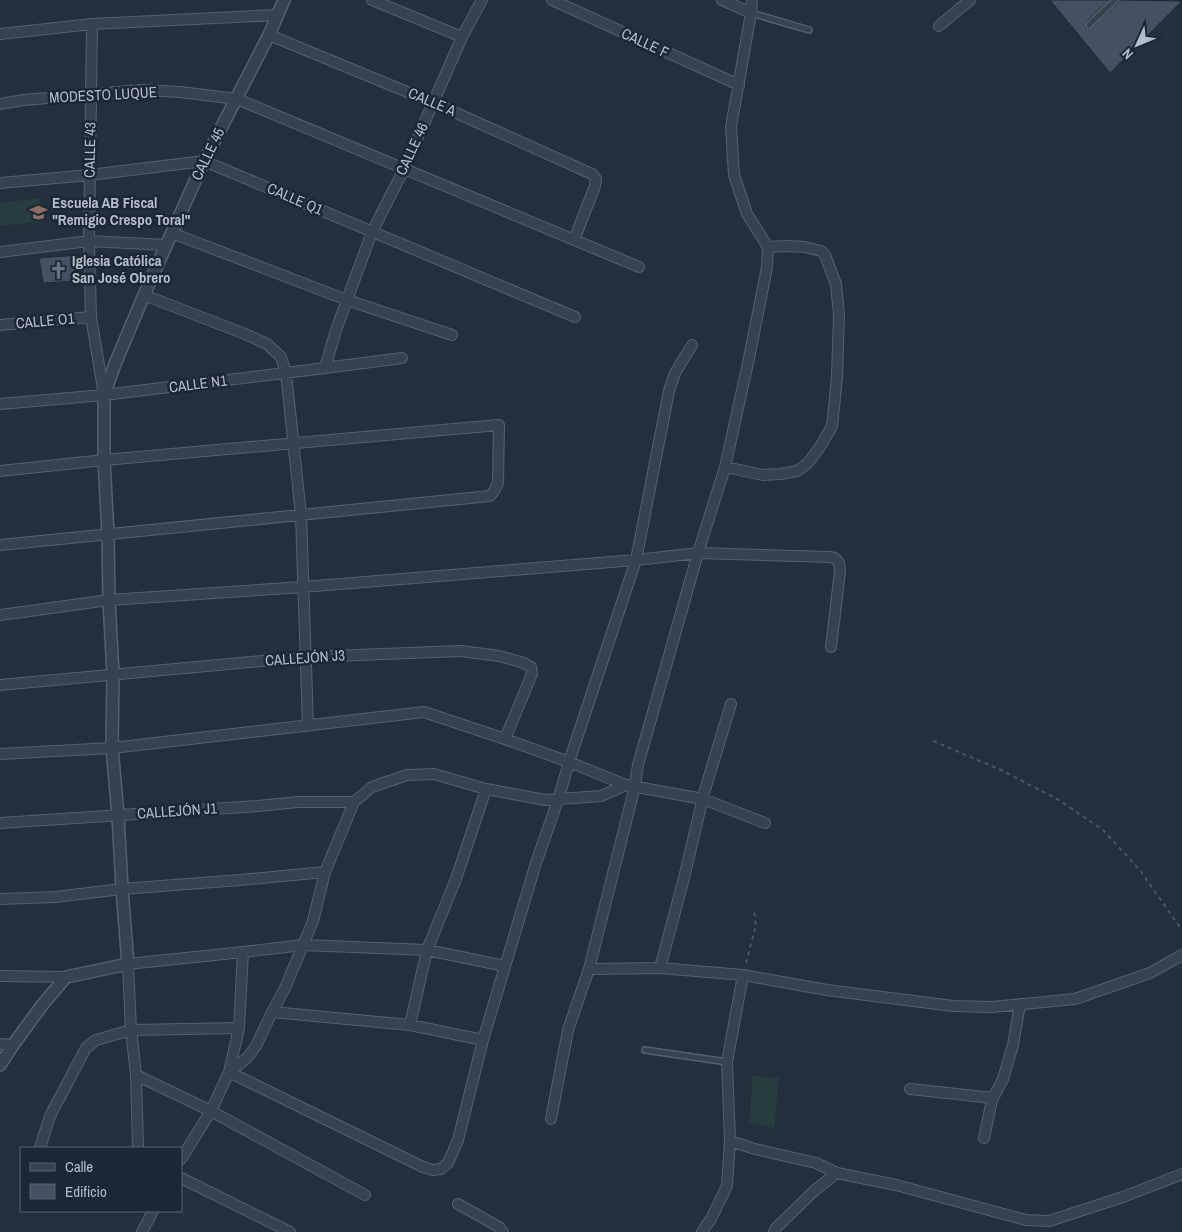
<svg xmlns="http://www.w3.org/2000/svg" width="1182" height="1232" font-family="'Archivo Narrow',sans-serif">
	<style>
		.green { fill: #263c3f }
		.building { fill: #455162; stroke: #1f2835 }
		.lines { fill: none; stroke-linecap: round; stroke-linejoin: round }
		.service-casing { stroke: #565f6c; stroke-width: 8 }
		.minor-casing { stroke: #565f6c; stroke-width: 12 }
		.tertiary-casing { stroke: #565f6c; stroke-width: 14 }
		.path { stroke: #44595c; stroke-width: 2; stroke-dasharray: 4 4; stroke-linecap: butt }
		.service { stroke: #38414e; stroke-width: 5 }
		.minor { stroke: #38414e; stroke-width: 10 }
		.tertiary { stroke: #38414e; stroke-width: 11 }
		.labels { text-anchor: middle; stroke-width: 5; stroke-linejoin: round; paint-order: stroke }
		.street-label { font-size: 15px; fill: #b4bcc9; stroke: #1d2633 }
		.poi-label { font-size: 15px; font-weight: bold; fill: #b4bcc9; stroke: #1d2633; text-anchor: start }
	</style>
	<rect width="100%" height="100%" fill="#242f3e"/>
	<!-- green -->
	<path class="green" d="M40 198 44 221 0 226V203Z
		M753 1076 779 1078 774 1128 749 1122Z"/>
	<!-- building -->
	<path class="building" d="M1050 0H1109L1086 22 1085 24 1086 28 1090 29 1118 3 1119 0 1182 1 1110 73Z
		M78 255 81 281 43 283 39 258Z"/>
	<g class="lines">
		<defs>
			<path id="service" d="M751 13 809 30
				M1089 25 1115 0
				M645 1050 727 1062"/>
			<path id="minor" d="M372 0 462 37
				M552 0 739 85
				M722 0 751 13
				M92 24 89 241 91 317 104 395
				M939 26 970 0
				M0 34 92 24 277 15
				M269 35 434 103 592 174 596 179 595 186 574 240
				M0 104 24 100 141 90 180 92 237 99 639 267
				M0 183 90 175 204 161 575 317
				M172 233 347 300 452 335
				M0 252 89 241 166 245
				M144 295 245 334 267 344 281 357 286 373 301 515 308 726
				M0 325 91 317
				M325 368 402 358
				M0 404 104 395 325 368 336 330 372 232 404 169 462 37 482 0
				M725 467 763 475 781 474 797 471 808 463 820 447 832 426 837 377 839 315 836 284 825 255 821 251 805 247 787 246 768 247
				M0 471 104 460 499 425 498 483 494 491 490 496 0 545
				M0 615 109 600 303 587 636 560 698 553 829 557 835 558 839 563 840 571 831 647
				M0 685 305 657 461 651 499 656 524 663 531 667 532 674 505 739
				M0 754 112 748 424 712 505 739 569 762 626 785 703 799 765 823
				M0 823 258 806 298 802H354
				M0 899 55 897 122 889 240 880 325 872
				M243 952 303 945 427 950 505 966
				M660 968 684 878 704 793 731 704
				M589 969 660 968 743 975 827 990 953 1006 992 1007 1075 999 1150 973 1182 955
				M0 976 66 977
				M272 1012 285 988 313 921 325 872 354 802 372 787 407 775 434 774 486 789 545 800 601 796 626 785
				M410 1025 427 950 456 879 486 789
				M0 1044 13 1045
				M136 1075 211 1111 365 1195
				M910 1089 993 1098
				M551 1119 568 1030 589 969 635 786 638 765 698 553 725 467 748 363 767 267 768 247 747 214 734 175 731 127 751 13 752 0
				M984 1138 992 1100 1003 1079 1013 1045 1020 1004
				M730 1141 755 1149 816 1163 837 1173
				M40 1148 50 1116 86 1048 96 1040 131 1030 239 1028
				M138 1148 136 1075 131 1030 128 964 243 952 239 1028 229 1072 423 1167 433 1170 441 1169 448 1163 458 1140 483 1040 536 863 558 800 569 762 636 560 669 391 675 373 692 345
				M181 1159 211 1111 229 1072 247 1058 256 1046 272 1012 410 1025 483 1040
				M181 1178 290 1232
				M458 1204 499 1227 503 1232
				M142 1232 153 1211
				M702 1232 711 1219 727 1186 730 1141 727 1062 743 975
				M774 1232 776 1228 815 1190 837 1173 896 1185 1026 1220 1049 1221 1123 1197 1182 1174"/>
			<path id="tertiary" d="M0 1065 13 1045 43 1004 66 977 128 964 122 889 118 815 112 748 113 674 109 600 108 535 104 460V395L115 364 144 295 204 161 269 35 284 0"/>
		</defs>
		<!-- service casing -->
		<use href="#service" class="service-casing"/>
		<!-- minor casing -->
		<use href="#minor" class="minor-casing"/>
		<!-- tertiary casing -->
		<use href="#tertiary" class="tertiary-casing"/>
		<!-- path -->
		<path class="path" d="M933 741 1001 770 1059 800 1103 830 1139 869 1182 930
			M746 963 756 925 754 910"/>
		<!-- service -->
		<use href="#service" class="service"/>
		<!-- minor -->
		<use href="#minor" class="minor"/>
		<!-- tertiary -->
		<use href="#tertiary" class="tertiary"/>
	</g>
	<!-- icons -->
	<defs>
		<symbol id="school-bare" viewBox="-9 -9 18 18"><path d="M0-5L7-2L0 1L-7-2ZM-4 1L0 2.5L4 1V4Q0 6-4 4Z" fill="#8d6e63" stroke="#1d2633" stroke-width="2.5" paint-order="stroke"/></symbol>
		<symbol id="church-bare" viewBox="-9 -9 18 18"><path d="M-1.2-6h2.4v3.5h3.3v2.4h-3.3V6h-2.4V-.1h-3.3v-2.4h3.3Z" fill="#6b7280" stroke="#1d2633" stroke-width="2.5" paint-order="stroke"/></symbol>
	</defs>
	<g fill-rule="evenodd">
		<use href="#school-bare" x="26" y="200" width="25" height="25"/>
		<use href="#church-bare" x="46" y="258" width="25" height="25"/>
	</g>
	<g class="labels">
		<!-- street labels -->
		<g class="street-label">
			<text transform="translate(645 43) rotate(25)" y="5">CALLE F</text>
			<text transform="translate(103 95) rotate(-3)" y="5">MODESTO LUQUE</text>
			<text transform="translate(432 102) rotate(23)" y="5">CALLE A</text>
			<text transform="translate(412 149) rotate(-65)" y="5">CALLE 46</text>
			<text transform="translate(90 150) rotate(-89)" y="5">CALLE 43</text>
			<text transform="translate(208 154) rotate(-64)" y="5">CALLE 45</text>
			<text transform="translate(295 199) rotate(23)" y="5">CALLE Q1</text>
			<text transform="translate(45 321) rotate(-5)" y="5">CALLE O1</text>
			<text transform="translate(198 384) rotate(-7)" y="5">CALLE N1</text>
			<text transform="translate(305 658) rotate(-4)" y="5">CALLEJÓN J3</text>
			<text transform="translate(177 811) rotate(-4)" y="5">CALLEJÓN J1</text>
		</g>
		<!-- poi labels -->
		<g class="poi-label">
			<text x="52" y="208">Escuela AB Fiscal<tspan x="52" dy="17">"Remigio Crespo Toral"</tspan></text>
			<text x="72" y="266">Iglesia Católica<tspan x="72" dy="17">San José Obrero</tspan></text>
		</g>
	</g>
	<!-- legend -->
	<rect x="20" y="1147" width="162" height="65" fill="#1d2633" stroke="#59626f"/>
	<rect x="30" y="1163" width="25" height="8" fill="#38414e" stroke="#59626f"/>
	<text x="65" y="1172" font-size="15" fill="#b4bcc9">Calle</text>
	<rect x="30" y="1184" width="25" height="15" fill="#455162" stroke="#59626f"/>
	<text x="65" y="1197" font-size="15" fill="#b4bcc9">Edificio</text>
	<!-- north arrow -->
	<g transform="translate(1137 45) rotate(226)" stroke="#1d2633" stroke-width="4" paint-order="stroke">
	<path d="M0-4L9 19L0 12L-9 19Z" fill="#b4bcc9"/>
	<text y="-8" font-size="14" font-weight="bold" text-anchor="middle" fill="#b4bcc9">N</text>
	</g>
</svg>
